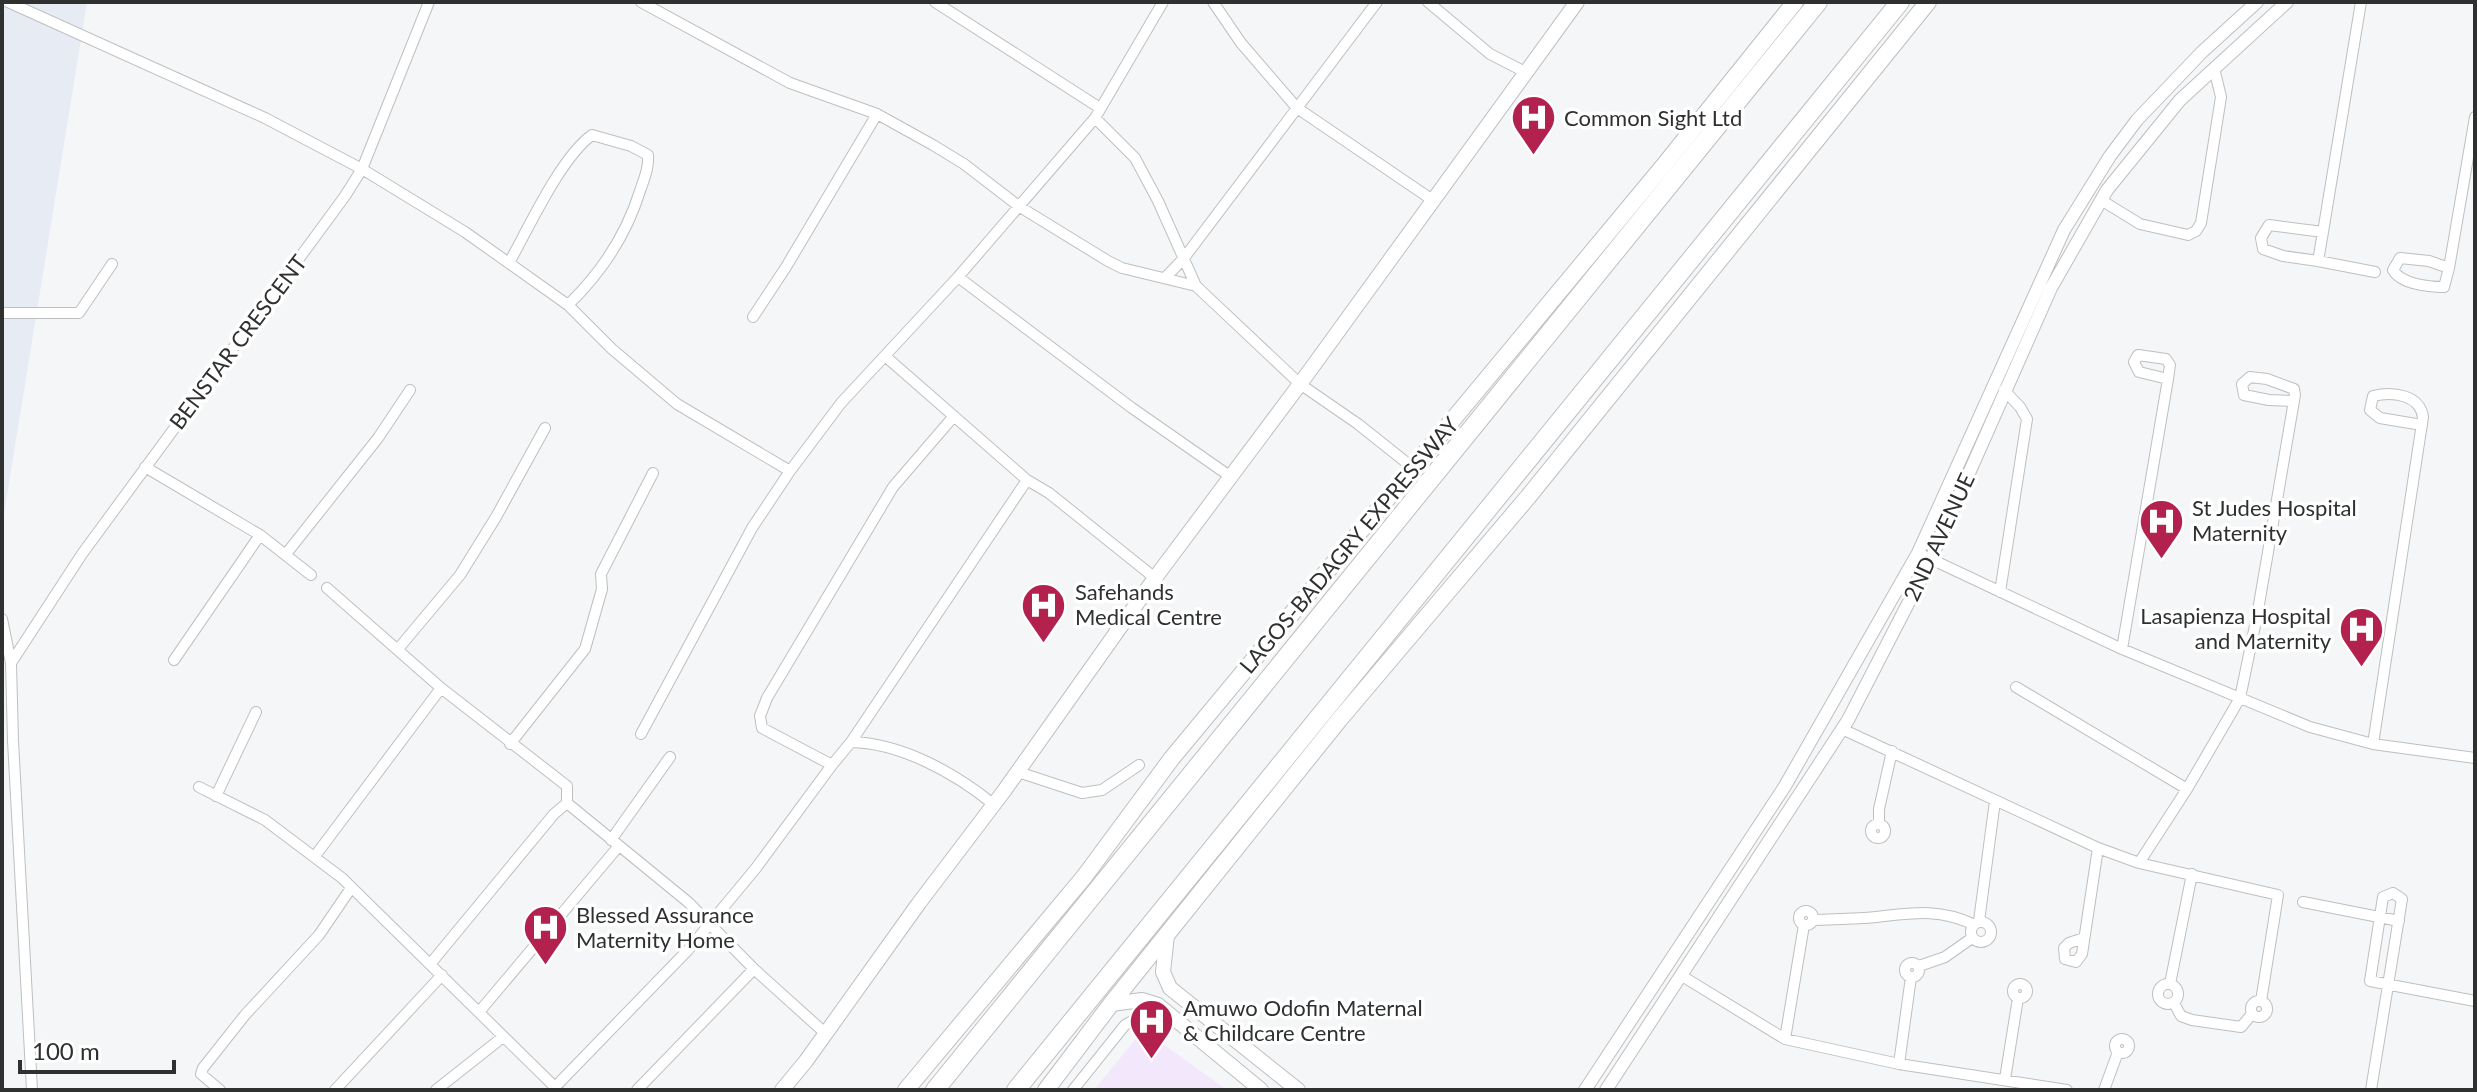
<svg xmlns="http://www.w3.org/2000/svg" width="2477" height="1092" font-family="Lato,sans-serif">
	<style>
		.built { fill: #e6ebf4 }
		.medical { fill: #f2e7fb }
		.lines { fill: none; stroke-linecap: round; stroke-linejoin: round }
		.minor-casing { stroke: #bdbfc1; stroke-width: 12 }
		.tertiary-casing { stroke: #bdbfc1; stroke-width: 14 }
		.secondary-casing { stroke: #bdbfc1; stroke-width: 16 }
		.primary-casing { stroke: #bdbfc1; stroke-width: 18 }
		.motorway-casing { stroke: #bdbfc1; stroke-width: 20 }
		.minor { stroke: #fff; stroke-width: 10 }
		.tertiary { stroke: #fff; stroke-width: 12 }
		.secondary { stroke: #fff; stroke-width: 14 }
		.primary { stroke: #fff; stroke-width: 16 }
		.motorway { stroke: #fff; stroke-width: 18 }
		.labels { text-anchor: middle; stroke-width: 7; stroke-linejoin: round; paint-order: stroke }
		.poi-label { font-size: 22px; fill: #2f3030; stroke: #fff; text-anchor: start }
		.street-label { font-size: 22px; fill: #2f3030; stroke: #fff }
	</style>
	<rect width="100%" height="100%" fill="#f4f6f8"/>
	<!-- built -->
	<path class="built" d="M2 2H87L2 526Z"/>
	<!-- medical -->
	<path class="medical" d="M1143 1030 1227 1090H1094Z"/>
	<g class="lines">
		<defs>
			<path id="minor" d="M8 2 265 118 362 169 465 232 568 305 612 349 677 404 790 471
				M641 2 790 83 877 114 933 145 964 164 1020 207 1108 261 1122 268 1196 286 1300 384 1358 424 1412 467
				M935 2 1100 108
				M1213 2 1241 43 1297 108 1434 201
				M1428 2 1490 54 1527 73
				M1095 118 1135 158 1158 201 1196 286
				M2101 200 2140 224 2188 235 2196 231 2201 223 2221 97 2214 68
				M2323 232 2269 225 2261 238 2263 249 2283 256 2318 261 2323 232 2361 2
				M2318 261 2375 272
				M509 263C528 229 561 157 592 135L631 146 648 155C649 168 644 179 640 191 626 236 602 272 568 305
				M2449 268 2429 261 2400 258 2393 270C2401 284 2428 287 2444 287L2449 268 2475 117
				M958 277 1132 408 1231 477
				M1165 278 1184 258 1377 2
				M2 313H79L112 264
				M753 317 786 267 877 114
				M885 356 1027 480 1049 493 1155 578
				M954 416 893 487 767 698 760 716 762 728 832 765 851 742 1027 480
				M145 467 260 535 311 575
				M1918 553 2122 649 2310 727 2373 744 2475 758
				M286 554 378 438 410 390
				M327 588 441 688 567 786V803L688 902 754 969 825 1033
				M2000 592 2027 419 2020 407 2004 390
				M2 619 11 663 13 741 32 1090
				M398 649 460 575 496 517 545 428
				M2122 649 2168 379 2170 365 2166 359 2138 355 2134 362 2139 372 2168 379
				M174 660 260 535
				M11 663 82 554 345 196 362 169 429 2
				M2016 687 2187 789
				M1842 729 2098 848 2139 863 2278 895 2261 1001
				M641 734 752 528 790 471 841 403 958 277 1095 118 1163 2
				M851 742C901 743 955 773 993 804
				M510 744 585 649 602 589 601 574 653 473
				M2373 744 2423 417C2420 395 2393 391 2373 396L2370 410 2380 418 2422 425
				M1018 772 1082 793 1102 790 1139 765
				M199 787 265 820 342 878 558 1090
				M216 796 256 712
				M1871 831a7 7 0 1 1 14 0a7 7 0 1 1-14 0Z
				M1879 824V809L1892 751
				M611 840 670 757
				M315 856 441 688
				M2139 863 2187 789 2240 698 2257 616 2295 395 2294 389 2267 379 2250 377 2242 384 2244 395 2269 400 2292 401
				M2303 902 2399 921
				M1799 918a7 7 0 1 1 14 0a7 7 0 1 1-14 0Z
				M1814 920C1834 919 1855 919 1876 917 1913 913 1938 908 1973 924
				M1979 921 1995 801
				M1971 932a10 10 0 1 1 20 0a10 10 0 1 1-20 0Z
				M2084 938 2069 943 2064 948 2065 959 2076 962 2082 954 2098 848
				M1905 970a7 7 0 1 1 14 0a7 7 0 1 1-14 0Z
				M431 963 554 814 567 803
				M1919 966 1945 957 1972 938
				M1682 976 1785 1039 1899 1064 2067 1090
				M2158 994a10 10 0 1 1 20 0a10 10 0 1 1-20 0Z
				M2013 991a7 7 0 1 1 14 0a7 7 0 1 1-14 0Z
				M2170 984 2192 874
				M2251 1009a8 8 0 1 1 16 0a8 8 0 1 1-16 0Z
				M2174 1003 2181 1016 2192 1020 2241 1027 2252 1014
				M479 1012 618 847
				M2115 1046a7 7 0 1 1 14 0a7 7 0 1 1-14 0Z
				M1785 1039 1804 925
				M1899 1064 1911 977
				M2005 1079 2018 998
				M555 1087 688 950 756 868 832 765
				M220 1090 201 1074 203 1068 245 1015 319 935 351 888
				M335 1090 442 975
				M436 1090 503 1037
				M637 1090 754 969
				M1073 1090 1125 1025 1143 1015 1165 1010
				M2104 1090 2118 1052
				M2371 1090 2402 899 2393 893 2383 897 2370 981 2475 1001"/>
			<path id="tertiary" d="M1585 1090 1785 786 1918 553 2064 230 2110 156 2137 120 2202 52 2257 2
				M1606 1090 1848 720 1931 559 2051 288 2107 190 2180 100 2287 2"/>
			<path id="secondary" d="M1167 935 1163 972 1170 988 1298 1090
				M1111 1004 1142 1000 1158 1005 1261 1090
				M782 1090 806 1061 919 903 1004 791 1155 578 1300 384 1577 2"/>
			<path id="primary" d="M906 1090 1084 877 1172 758 1665 164 1795 2
				M1046 1090 1111 1004 1339 720 1528 497 1928 2"/>
			<path id="motorway" d="M935 1090 1818 2
				M1016 1090 1900 2"/>
		</defs>
		<!-- minor casing -->
		<use href="#minor" class="minor-casing"/>
		<!-- tertiary casing -->
		<use href="#tertiary" class="tertiary-casing"/>
		<!-- secondary casing -->
		<use href="#secondary" class="secondary-casing"/>
		<!-- primary casing -->
		<use href="#primary" class="primary-casing"/>
		<!-- motorway casing -->
		<use href="#motorway" class="motorway-casing"/>
		<!-- minor -->
		<use href="#minor" class="minor"/>
		<!-- tertiary -->
		<use href="#tertiary" class="tertiary"/>
		<!-- secondary -->
		<use href="#secondary" class="secondary"/>
		<!-- primary -->
		<use href="#primary" class="primary"/>
		<!-- motorway -->
		<use href="#motorway" class="motorway"/>
	</g>
	<!-- icons -->
	<defs>
		<symbol id="hospital-pin" viewBox="-11 -11 22 30"><path d="M0 17L-7.5 6A9.5 9.5 0 1 1 7.5 6Z" fill="#b3224f" stroke="#fff"/><path d="M-5-5h3v3.5h4V-5h3V5h-3V1.5h-4V5h-3Z" fill="#fff"/></symbol>
	</defs>
	<g fill-rule="evenodd">
		<use href="#hospital-pin" x="1508" y="92" width="51" height="69"/>
		<use href="#hospital-pin" x="2136" y="496" width="51" height="69"/>
		<use href="#hospital-pin" x="1018" y="580" width="51" height="69"/>
		<use href="#hospital-pin" x="2336" y="604" width="51" height="69"/>
		<use href="#hospital-pin" x="520" y="902" width="51" height="69"/>
		<use href="#hospital-pin" x="1126" y="996" width="51" height="69"/>
	</g>
	<g class="labels">
		<!-- poi labels -->
		<g class="poi-label">
			<text x="1564" y="126">Common Sight Ltd</text>
			<text x="2192" y="516">St Judes Hospital<tspan x="2192" dy="25">Maternity</tspan></text>
			<text x="1075" y="600">Safehands<tspan x="1075" dy="25">Medical Centre</tspan></text>
			<text x="2331" y="624" text-anchor="end">Lasapienza Hospital<tspan x="2331" dy="25">and Maternity</tspan></text>
			<text x="576" y="923">Blessed Assurance<tspan x="576" dy="25">Maternity Home</tspan></text>
			<text x="1183" y="1016">Amuwo Odofin Maternal<tspan x="1183" dy="25">&amp; Childcare Centre</tspan></text>
		</g>
		<!-- street labels -->
		<g class="street-label">
			<text transform="translate(238 342) rotate(-53)" y="8">BENSTAR CRESCENT</text>
			<text transform="translate(1939 537) rotate(-65)" y="8">2ND AVENUE</text>
			<text transform="translate(1349 545) rotate(-50)" y="8">LAGOS-BADAGRY EXPRESSWAY</text>
		</g>
	</g>
	<!-- border -->
	<rect width="2477" height="1092" fill="none" stroke="#2f3030" stroke-width="8"/>
	<!-- scale -->
	<path d="M20 1060v12h154v-12" fill="none" stroke="#2f3030" stroke-width="4"/>
	<text x="32" y="1060" font-size="24" fill="#2f3030" stroke="#ffffff" stroke-width="6" paint-order="stroke">100 m</text>
</svg>
